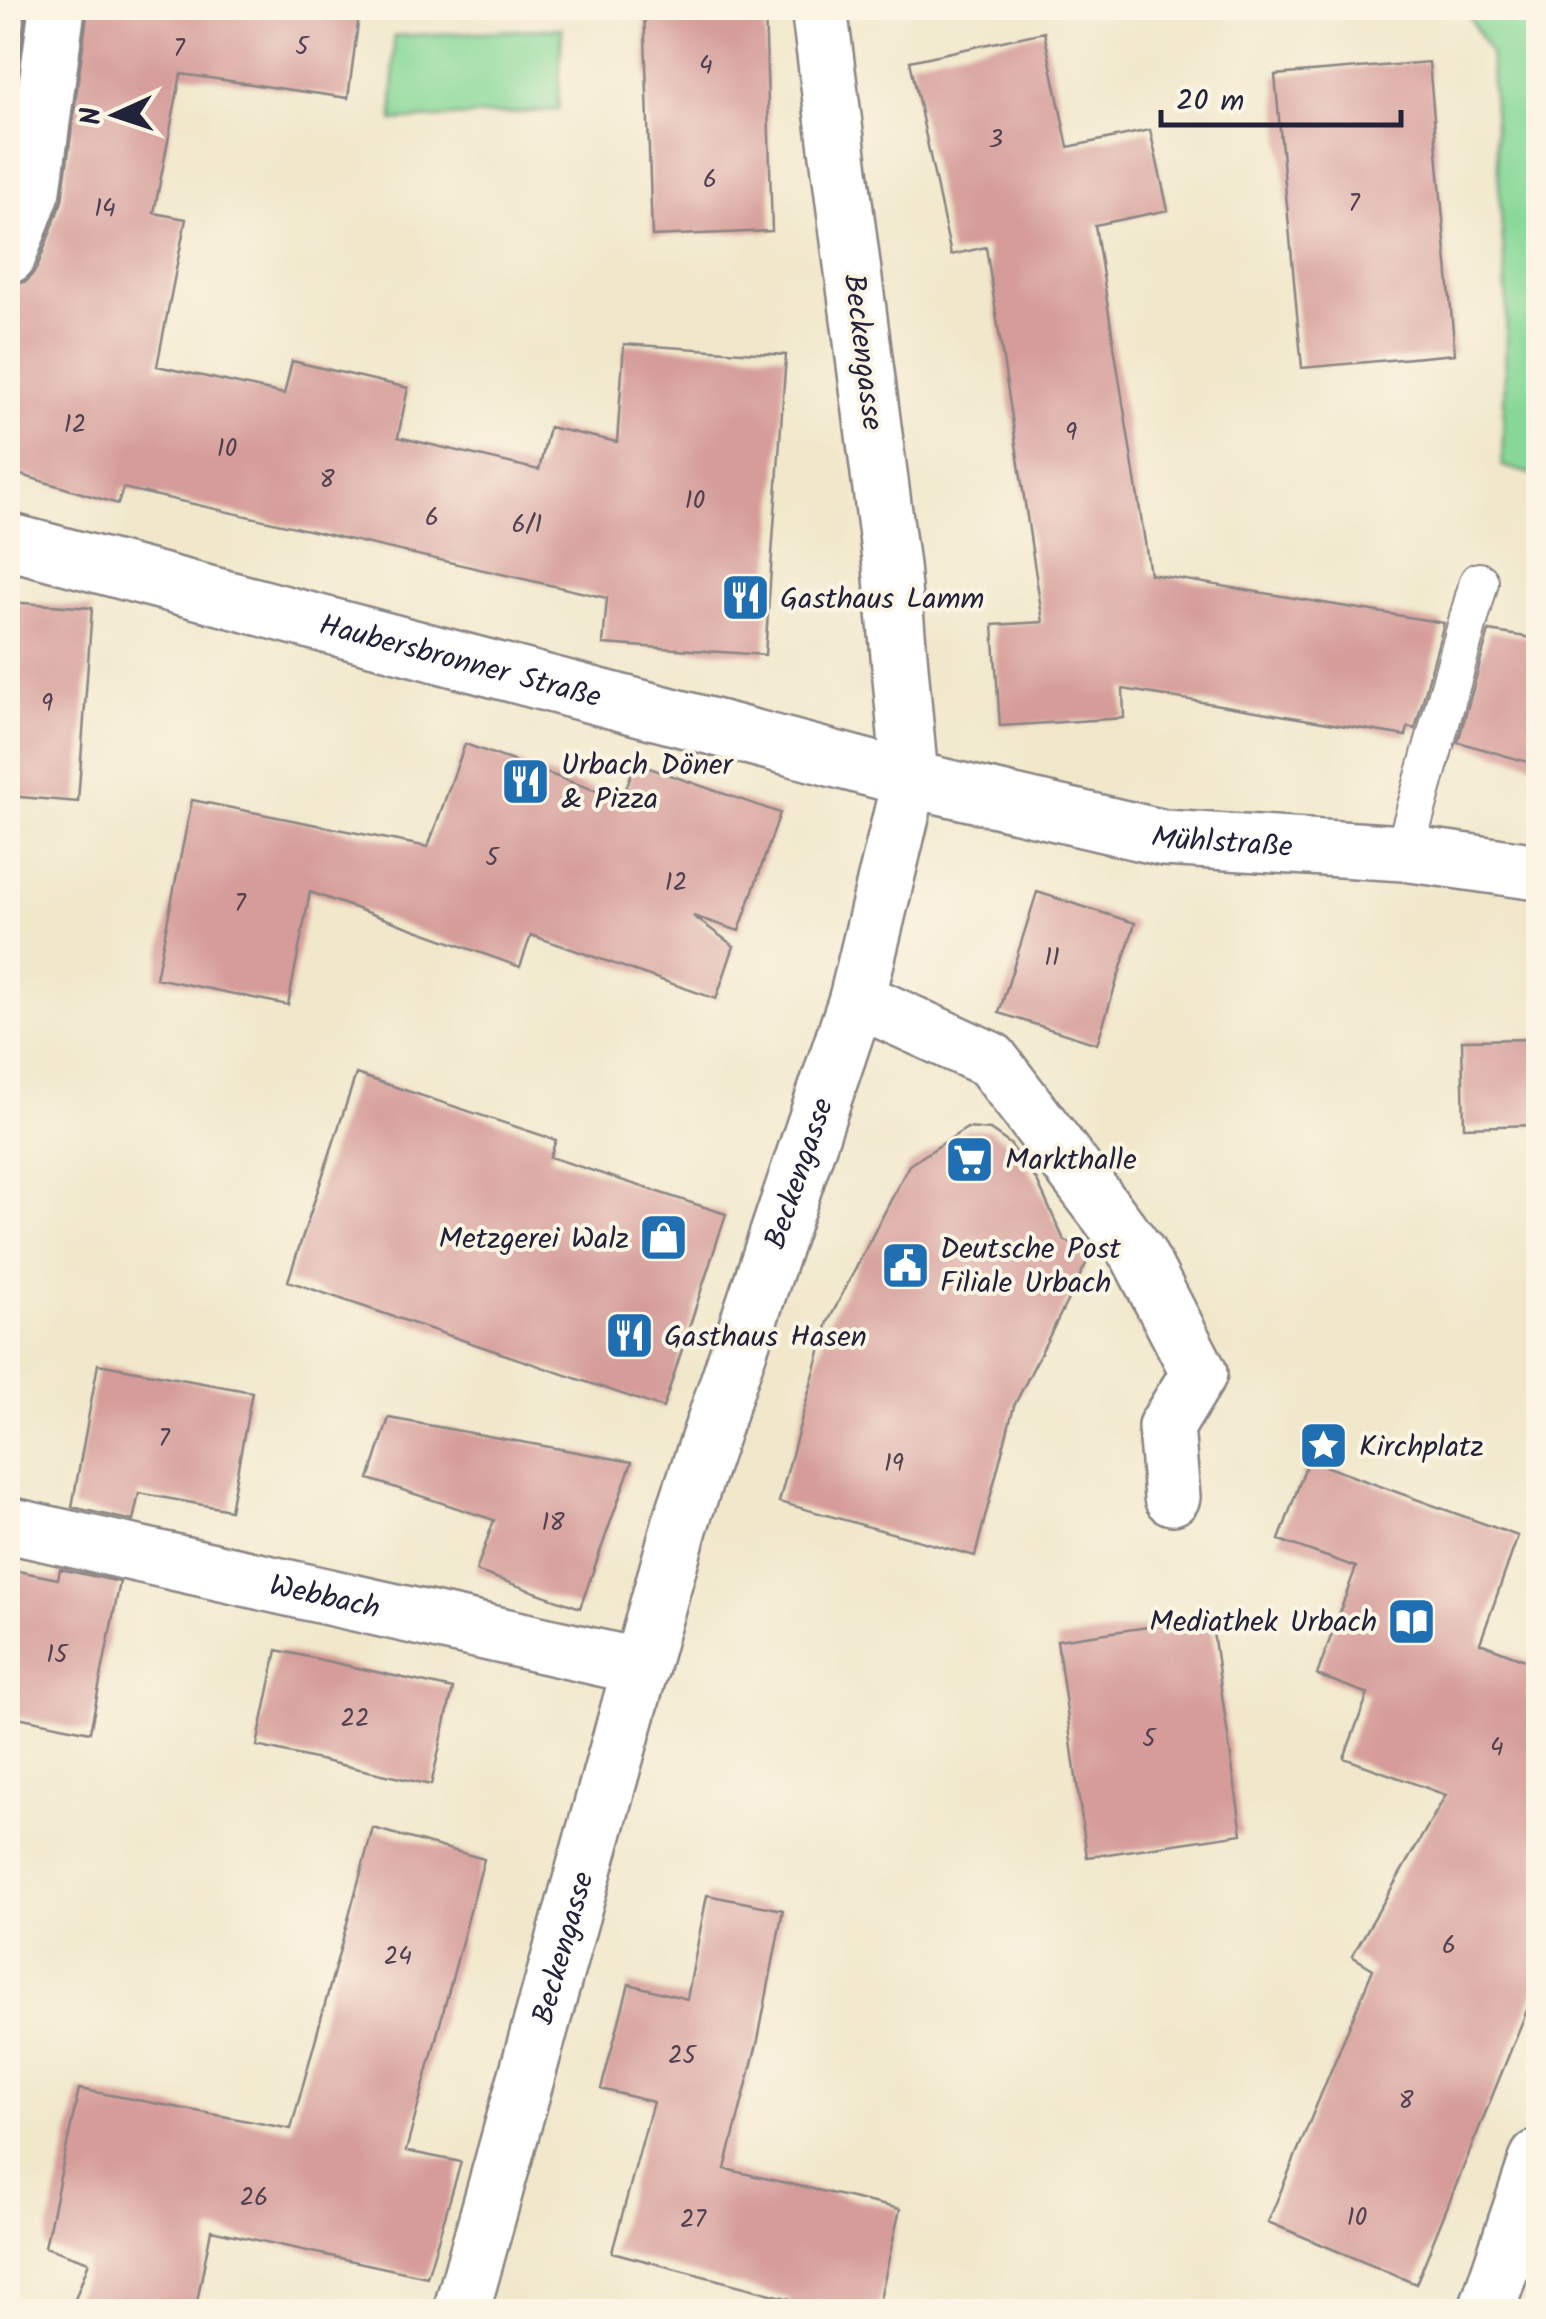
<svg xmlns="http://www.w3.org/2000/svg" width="1546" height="2319" font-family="Kalam,sans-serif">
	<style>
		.green { fill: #87d898; stroke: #547d6a; stroke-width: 2.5 }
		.building { fill: #d59c99 }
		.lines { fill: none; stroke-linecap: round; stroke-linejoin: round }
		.service-casing { stroke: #8a8584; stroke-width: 42 }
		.minor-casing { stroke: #8a8584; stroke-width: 60 }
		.tertiary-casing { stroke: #8a8584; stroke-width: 60 }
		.service { stroke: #fff; stroke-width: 38 }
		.minor { stroke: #fff; stroke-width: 55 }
		.tertiary { stroke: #fff; stroke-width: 55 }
		.labels { text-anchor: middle; stroke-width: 8; stroke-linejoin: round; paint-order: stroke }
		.number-label { font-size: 25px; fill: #4f4052 }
		.street-label { font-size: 30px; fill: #22223b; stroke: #fcf5e5 }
		.poi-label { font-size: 30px; fill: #22223b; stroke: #fcf5e5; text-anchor: start }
	</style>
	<rect width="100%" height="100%" fill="#fcf5e5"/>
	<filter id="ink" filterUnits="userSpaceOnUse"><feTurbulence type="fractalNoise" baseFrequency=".01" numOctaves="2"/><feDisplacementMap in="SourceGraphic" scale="20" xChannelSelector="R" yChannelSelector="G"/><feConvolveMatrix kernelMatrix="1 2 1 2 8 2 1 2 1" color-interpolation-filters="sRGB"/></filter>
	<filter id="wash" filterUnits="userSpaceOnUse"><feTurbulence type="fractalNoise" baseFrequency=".0048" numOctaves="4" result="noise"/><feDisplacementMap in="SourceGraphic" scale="40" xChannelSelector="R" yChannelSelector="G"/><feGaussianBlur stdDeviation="2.25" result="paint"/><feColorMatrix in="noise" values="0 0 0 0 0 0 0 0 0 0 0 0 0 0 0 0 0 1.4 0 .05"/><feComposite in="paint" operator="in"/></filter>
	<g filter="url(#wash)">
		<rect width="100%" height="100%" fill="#f1e8cc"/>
		<!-- green -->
		<path class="green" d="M1464 8H1538V476L1502 466 1507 304 1490 53Z
			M562 28 558 110 393 121 394 36Z"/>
		<g id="blocks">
			<!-- building -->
			<path class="building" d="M8 8H26L8 144Z
				M88 8H360L348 98 181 74 154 213 186 219 157 366 284 394 292 361 408 388 398 437 539 470 549 427 617 442 624 344 786 355 765 655 603 644 607 598 123 488 118 504 8 471V286L27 281 37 268 62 201Z
				M644 8H765L772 231 652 236Z
				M1044 32 1068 147 1150 130 1168 210 1095 225 1150 574 1444 623 1415 729 1408 727 1406 736 1123 689 1124 718 1000 726 993 625 1043 622 986 247 951 255 910 61Z
				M1429 62 1455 354 1302 368 1275 75Z
				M8 602 92 608 78 802 8 796Z
				M1489 631 1538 639V765L1458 742Z
				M465 744 622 800 635 763 780 813 739 931 693 916 734 946 716 999 531 935 520 967 310 892 288 1005 156 978 192 800 428 847Z
				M1037 892 1135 923 1097 1044 999 1013Z
				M1538 1039V1125L1464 1127 1462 1040Z
				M356 1074 556 1140 550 1157 726 1214 663 1408 288 1281Z
				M967 1128 990 1130 1010 1144 1037 1181 1064 1240 1091 1254 1014 1406 975 1556 779 1502 828 1322 909 1165Z
				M98 1364 252 1392 230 1510 139 1493 133 1521 72 1507Z
				M389 1418 632 1462 580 1608 476 1571 494 1520 369 1479Z
				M1308 1460 1518 1536 1480 1643 1538 1665V1983L1416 2284 1268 2222 1373 1969 1352 1956 1446 1795 1344 1758 1368 1694 1317 1675 1356 1567 1279 1540Z
				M8 1569 58 1579 60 1569 120 1582 90 1732 8 1715Z
				M1211 1618 1242 1834 1087 1857 1057 1640Z
				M277 1650 453 1689 431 1785 257 1746Z
				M373 1828 484 1859 406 2151 461 2162 427 2277 211 2230 195 2312H112L74 2302 89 2262 45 2247 79 2089 291 2129Z
				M707 1895 783 1910 758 2040 725 2169 900 2209 877 2312H787L790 2299 612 2252 653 2102 601 2089 629 1984 687 1999Z"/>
		</g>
	</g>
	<g filter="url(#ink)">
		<use href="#blocks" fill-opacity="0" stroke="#8a8584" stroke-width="2.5"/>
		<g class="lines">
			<defs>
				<path id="service" d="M1404 853 1479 582"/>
				<g id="minor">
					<path d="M8 256 33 190 57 8"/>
					<path d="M857 999 991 1060 1138 1254 1199 1373 1166 1427 1172 1497"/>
					<path id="s1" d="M8 1525 641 1667"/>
					<path id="s2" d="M461 2312 680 1525 857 999 910 779 891 566 819 8"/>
					<path d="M1486 2312 1538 2158"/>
				</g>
				<g id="tertiary">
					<path id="s3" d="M8 541 910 779 1164 838 1404 853 1538 872"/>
				</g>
			</defs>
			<!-- service casing -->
			<use href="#service" class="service-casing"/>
			<!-- minor casing -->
			<use href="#minor" class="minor-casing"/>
			<!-- tertiary casing -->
			<use href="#tertiary" class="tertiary-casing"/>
			<!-- service -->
			<use href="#service" class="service"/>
			<!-- minor -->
			<use href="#minor" class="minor"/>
			<!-- tertiary -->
			<use href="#tertiary" class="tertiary"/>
		</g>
	</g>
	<!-- icons -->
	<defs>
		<symbol id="restaurant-square" viewBox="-11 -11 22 22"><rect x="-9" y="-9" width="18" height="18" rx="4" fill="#1f6fb2" stroke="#fcf5e5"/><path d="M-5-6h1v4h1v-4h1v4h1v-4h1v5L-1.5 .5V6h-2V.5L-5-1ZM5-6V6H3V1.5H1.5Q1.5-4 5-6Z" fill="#fff"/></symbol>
		<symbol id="supermarket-square" viewBox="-11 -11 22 22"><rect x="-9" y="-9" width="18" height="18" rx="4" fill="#1f6fb2" stroke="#fcf5e5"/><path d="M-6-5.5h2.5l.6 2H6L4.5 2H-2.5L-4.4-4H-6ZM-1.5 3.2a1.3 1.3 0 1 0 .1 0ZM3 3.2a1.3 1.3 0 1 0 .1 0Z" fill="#fff"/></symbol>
		<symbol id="shop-square" viewBox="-11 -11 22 22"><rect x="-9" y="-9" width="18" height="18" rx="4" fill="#1f6fb2" stroke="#fcf5e5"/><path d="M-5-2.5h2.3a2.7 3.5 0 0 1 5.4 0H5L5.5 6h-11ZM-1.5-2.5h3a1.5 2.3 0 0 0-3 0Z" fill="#fff"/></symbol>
		<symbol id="civic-square" viewBox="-11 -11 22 22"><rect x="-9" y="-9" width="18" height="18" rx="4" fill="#1f6fb2" stroke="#fcf5e5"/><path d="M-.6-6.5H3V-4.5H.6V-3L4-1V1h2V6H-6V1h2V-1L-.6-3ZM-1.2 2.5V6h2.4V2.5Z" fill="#fff"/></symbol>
		<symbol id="sight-square" viewBox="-11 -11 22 22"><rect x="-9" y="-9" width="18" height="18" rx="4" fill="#1f6fb2" stroke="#fcf5e5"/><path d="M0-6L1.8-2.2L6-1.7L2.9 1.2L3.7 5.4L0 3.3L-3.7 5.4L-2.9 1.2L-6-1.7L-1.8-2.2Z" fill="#fff"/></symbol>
		<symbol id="library-square" viewBox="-11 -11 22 22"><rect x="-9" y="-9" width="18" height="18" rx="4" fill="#1f6fb2" stroke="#fcf5e5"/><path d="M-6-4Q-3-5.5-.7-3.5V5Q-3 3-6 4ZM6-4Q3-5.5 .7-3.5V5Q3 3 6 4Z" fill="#fff"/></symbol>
	</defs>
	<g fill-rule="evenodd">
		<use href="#restaurant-square" x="718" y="570" width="55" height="55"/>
		<use href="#restaurant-square" x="498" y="754" width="55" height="55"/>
		<use href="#supermarket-square" x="942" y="1132" width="55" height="55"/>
		<use href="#shop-square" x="636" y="1210" width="55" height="55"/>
		<use href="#civic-square" x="878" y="1238" width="55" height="55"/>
		<use href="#restaurant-square" x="602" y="1308" width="55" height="55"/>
		<use href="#sight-square" x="1296" y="1418" width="55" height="55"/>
		<use href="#library-square" x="1384" y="1594" width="55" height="55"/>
	</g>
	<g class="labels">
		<!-- number labels -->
		<g class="number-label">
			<text x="302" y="54">5</text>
			<text x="179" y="56">7</text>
			<text x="706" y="73">4</text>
			<text x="996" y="147">3</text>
			<text x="710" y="187">6</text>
			<text x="1354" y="211">7</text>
			<text x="105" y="216">14</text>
			<text x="75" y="432">12</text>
			<text x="1071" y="440">9</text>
			<text x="227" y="456">10</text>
			<text x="327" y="487">8</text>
			<text x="695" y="508">10</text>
			<text x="432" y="525">6</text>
			<text x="527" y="532">6/1</text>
			<text x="47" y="711">9</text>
			<text x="492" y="865">5</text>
			<text x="676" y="890">12</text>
			<text x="240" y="911">7</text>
			<text x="1052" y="965">11</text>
			<text x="164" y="1446">7</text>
			<text x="894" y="1471">19</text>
			<text x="553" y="1530">18</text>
			<text x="57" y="1662">15</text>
			<text x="355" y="1726">22</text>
			<text x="1149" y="1746">5</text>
			<text x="1497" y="1755">4</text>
			<text x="1449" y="1953">6</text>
			<text x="398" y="1964">24</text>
			<text x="682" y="2063">25</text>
			<text x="1406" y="2108">8</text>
			<text x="254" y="2205">26</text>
			<text x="1357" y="2225">10</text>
			<text x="693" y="2227">27</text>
		</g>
		<!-- street labels -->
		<g class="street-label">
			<text transform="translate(864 352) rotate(83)" y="10">Beckengasse</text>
			<text dy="10" stroke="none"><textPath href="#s3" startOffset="468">Haubersbronner Straße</textPath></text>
			<text dy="10" stroke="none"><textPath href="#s3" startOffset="1252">Mühlstraße</textPath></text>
			<text dy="10" stroke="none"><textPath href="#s2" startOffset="1188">Beckengasse</textPath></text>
			<text dy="10" stroke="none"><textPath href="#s1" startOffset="325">Webbach</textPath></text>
			<text dy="10" stroke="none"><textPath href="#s2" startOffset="378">Beckengasse</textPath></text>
		</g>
		<!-- poi labels -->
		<g class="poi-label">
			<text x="780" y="608">Gasthaus Lamm</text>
			<text x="561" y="774">Urbach Döner<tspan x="561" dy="34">&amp; Pizza</tspan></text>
			<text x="1005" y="1169">Markthalle</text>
			<text x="629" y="1248" text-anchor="end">Metzgerei Walz</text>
			<text x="940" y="1258">Deutsche Post<tspan x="940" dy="34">Filiale Urbach</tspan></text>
			<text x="664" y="1346">Gasthaus Hasen</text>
			<text x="1359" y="1456">Kirchplatz</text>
			<text x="1377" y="1631" text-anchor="end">Mediathek Urbach</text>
		</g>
	</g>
	<!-- margin -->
	<rect width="1546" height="2319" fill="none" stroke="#fcf5e5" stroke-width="40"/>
	<!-- north arrow -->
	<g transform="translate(115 115) rotate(267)" stroke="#fcf5e5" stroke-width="8" paint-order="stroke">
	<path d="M0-8L18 38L0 25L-18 38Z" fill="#22223b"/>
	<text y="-15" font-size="28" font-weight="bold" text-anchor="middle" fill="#22223b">N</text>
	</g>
	<!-- scale -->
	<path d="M1161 110v15h240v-15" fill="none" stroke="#22223b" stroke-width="5"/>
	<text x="1176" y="110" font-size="30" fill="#22223b" stroke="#fcf5e5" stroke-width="8" paint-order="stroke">20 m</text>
</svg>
